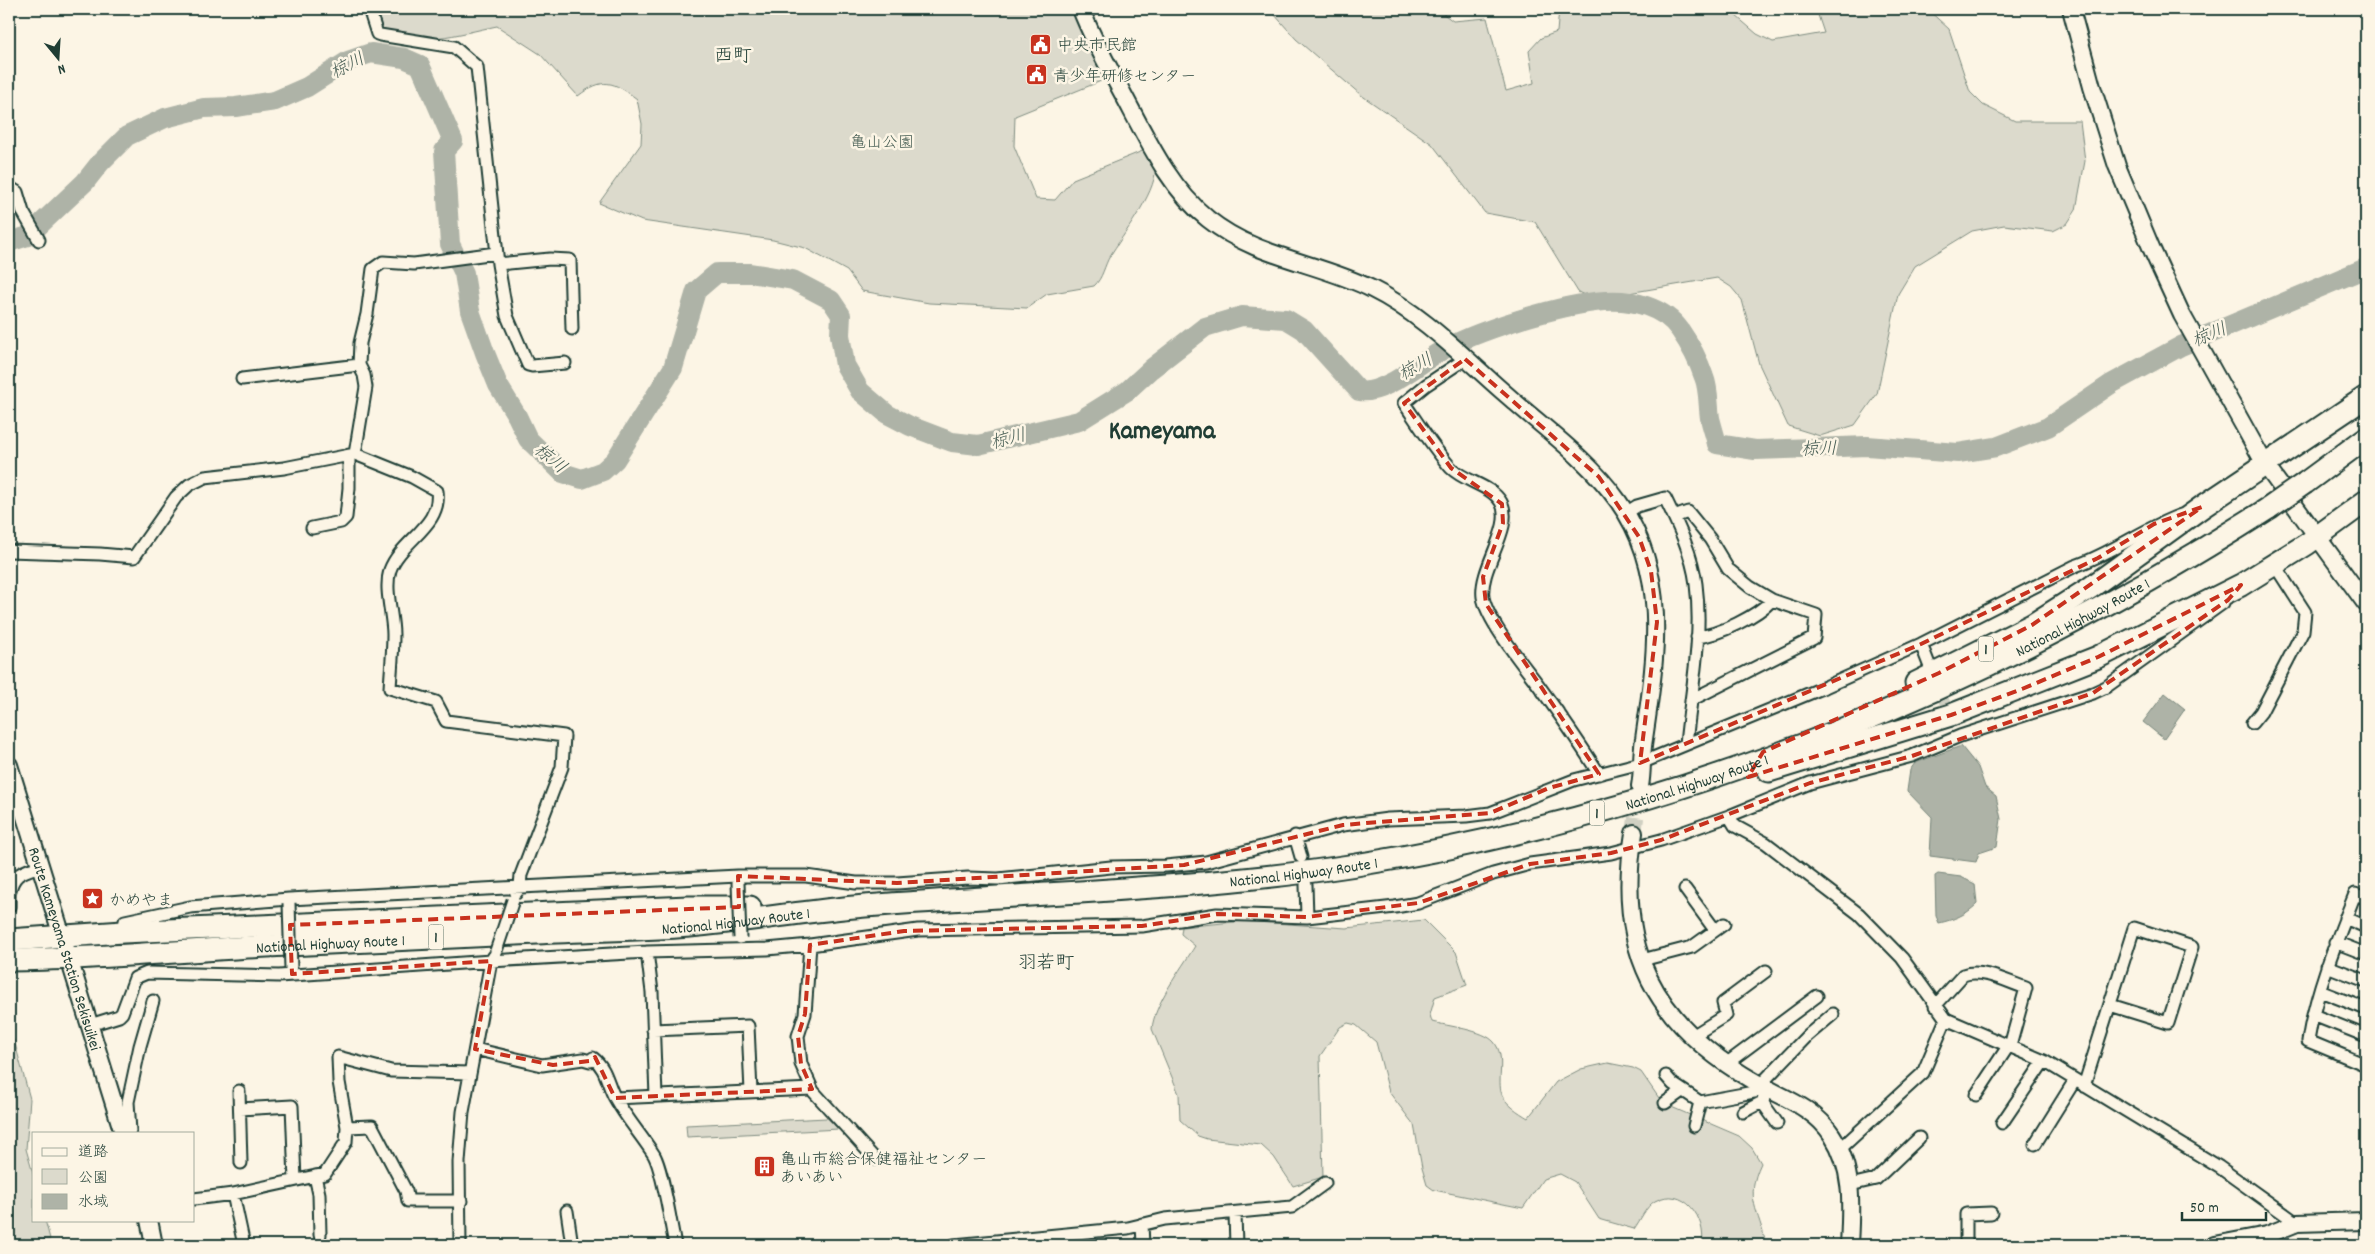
<svg xmlns="http://www.w3.org/2000/svg" width="2375" height="1254" font-family="Dekko,'Klee One',sans-serif">
	<style>
		.green { fill: #dcdacc; stroke: #7e8c80 }
		.water { fill: #aeb3a7; stroke: #758479 }
		.lines { fill: none; stroke-linecap: round; stroke-linejoin: round }
		.river { stroke: #aeb3a7; stroke-width: 20 }
		.street-tunnel { stroke: #d0d0c2; stroke-width: 11; stroke-dasharray: 11 5.5; stroke-linecap: butt }
		.secondary-tunnel { stroke: #d0d0c2; stroke-width: 16; stroke-dasharray: 16 8; stroke-linecap: butt }
		.street-casing { stroke: #1f3d34; stroke-width: 15 }
		.secondary-casing { stroke: #1f3d34; stroke-width: 20 }
		.highway-casing { stroke: #1f3d34; stroke-width: 25 }
		.street { stroke: #fcf5e5; stroke-width: 11 }
		.secondary { stroke: #fcf5e5; stroke-width: 16 }
		.highway { stroke: #fcf5e5; stroke-width: 21 }
		.street-bridge-casing { stroke: #1f3d34; stroke-width: 15; stroke-linecap: butt }
		.highway-bridge-casing { stroke: #1f3d34; stroke-width: 25; stroke-linecap: butt }
		.street-bridge { stroke: #fcf5e5; stroke-width: 11 }
		.highway-bridge { stroke: #fcf5e5; stroke-width: 21 }
		.marked { fill: none; stroke: #c8321e; stroke-width: 4; stroke-dasharray: 10 6; stroke-linejoin: round }
		.labels { text-anchor: middle; stroke-width: 5; stroke-linejoin: round; paint-order: stroke }
		.shield { fill: #fcf5e5; stroke: #617469; stroke-width: 1 }
		.shield-label { font-size: 15px; font-weight: bold; fill: #1f3d34 }
		.poi-label { font-size: 16px; fill: #1f3d34; stroke: #fcf5e5; text-anchor: start }
		.park-label { font-size: 16px; fill: #455c52; stroke: #fcf5e5 }
		.street-label { font-size: 16px; fill: #1f3d34; stroke: #fcf5e5 }
		.water-label { font-size: 18px; font-style: italic; fill: #435a51; stroke: #fcf5e5 }
		.quarter-label { font-size: 19px; fill: #1f3d34; stroke: #fcf5e5 }
		.town-label { font-size: 26px; font-weight: bold; fill: #1f3d34; stroke: #fcf5e5 }
	</style>
	<rect width="100%" height="100%" fill="#fcf5e5"/>
	<filter id="ink" filterUnits="userSpaceOnUse"><feTurbulence type="fractalNoise" baseFrequency=".02" numOctaves="2"/><feDisplacementMap in="SourceGraphic" scale="10" xChannelSelector="R" yChannelSelector="G"/><feConvolveMatrix kernelMatrix="1 2 1 2 8 2 1 2 1" color-interpolation-filters="sRGB"/></filter>
	<g filter="url(#ink)">
		<!-- green -->
		<path class="green" d="M372 9H1074L1106 79 1015 116 1014 146 1036 199 1055 200 1073 179 1145 150C1148 156 1155 163 1155 170 1156 193 1122 236 1110 256 1104 266 1103 278 1094 286L1047 294 1027 308 929 303 862 291 847 271 805 248 773 240 642 221 599 203 641 144 642 124 637 99C613 81 603 77 578 96L540 54 497 26C458 34 417 48 380 29Z
			M1272 9H1437L1453 21 1487 18 1506 91 1534 83 1529 51 1541 38 1557 32 1559 9H1728L1757 34 1773 42 1824 33 1816 9H1927L1949 29 1970 92 1983 105 2015 121H2080L2085 161 2076 210 2067 224 2053 231 2004 225 1972 231 1915 266 1898 294 1877 394 1855 425 1820 436 1788 426 1759 364 1742 300 1731 287 1717 278 1593 299 1578 292 1535 222 1485 213 1432 144 1361 95 1296 39 1274 14Z
			M1424 920 1456 952 1467 985 1435 997 1430 1015 1432 1022C1447 1026 1484 1030 1494 1042 1507 1058 1496 1079 1502 1095 1507 1105 1518 1112 1528 1118L1556 1082 1581 1069 1608 1063 1633 1068 1641 1072 1661 1101 1669 1106 1739 1136 1752 1148 1761 1163C1744 1200 1759 1209 1766 1245H1702C1707 1219 1684 1185 1655 1201 1646 1206 1640 1221 1634 1229L1599 1219 1575 1182 1560 1174 1543 1179 1523 1208 1434 1190 1427 1185 1422 1168 1414 1125 1389 1092 1376 1042 1356 1025 1348 1023 1340 1027 1320 1056 1323 1177 1293 1186 1274 1157 1261 1145 1207 1139 1198 1136 1180 1120 1179 1094 1152 1029C1154 1004 1181 969 1195 946L1181 934 1182 927 1244 921 1346 928Z
			M9 1034 14 1040 30 1099 26 1149 34 1177V1220H45L50 1239 9 1243Z
			M827 1118 839 1129 687 1137 686 1125Z"/>
		<!-- water -->
		<path class="water" d="M2165 693 2185 709 2164 739 2143 722Z
			M1961 746 1978 767 1985 787 1996 796 2001 819 1997 847 1979 853 1976 862 1930 856 1932 817 1907 791 1910 770 1915 763Z
			M1938 874 1961 877 1975 884 1977 904C1966 915 1953 920 1939 923L1936 916 1935 876Z"/>
		<g class="lines">
			<!-- river -->
			<path class="river" d="M9 242 28 236 85 182 100 163 127 136 165 118 204 108 236 107 275 101 307 87 348 61 371 53 404 58 420 65 453 141 444 151 450 244 464 273 470 311 485 353 498 385 517 416 528 439 563 473 582 479 603 471 615 460 673 368 696 291 717 273H750L793 280 831 300 841 315 840 335 845 365 860 391 887 414 910 426 952 442 978 445 1079 421 1127 391 1151 369 1205 327 1242 316 1286 319 1304 330 1359 391C1382 395 1416 366 1436 354 1473 331 1562 304 1605 301 1632 299 1664 307 1680 330 1689 343 1699 362 1704 377 1709 389 1708 405 1710 418 1712 427 1715 435 1717 444L1755 450 1867 446 1958 453 1996 447 2048 427 2111 384 2181 346 2366 268"/>
			<!-- street-tunnel -->
			<path class="street-tunnel" d="M1937 684 1951 718"/>
			<!-- secondary-tunnel -->
			<path class="secondary-tunnel" d="M1634 833 1640 789"/>
			<defs>
				<path id="street" d="M369 9 377 34 380 35 454 47 477 67 498 264 507 316 528 365 532 366 565 363
					M9 187 17 192 23 212 39 240
					M498 264 550 259 570 260 572 329
					M1465 359 1426 385 1404 403C1419 425 1434 449 1451 468 1465 482 1491 485 1501 502 1515 527 1479 567 1483 597 1487 621 1524 666 1539 686 1560 715 1581 745 1599 774
					M242 379 359 365
					M355 454 366 387 364 375 359 365 360 343 367 314 373 269 383 262 414 264 496 253
					M1626 513 1637 506 1665 498C1678 525 1692 553 1696 584 1703 637 1691 691 1686 744
					M1674 517 1688 512 1710 539 1728 569 1750 587 1772 600 1816 615 1814 638 1691 700
					M312 528 341 522 346 517 349 488V455
					M9 551 100 554 134 557 176 497 189 485 205 477 284 468 355 454 412 477 437 491C442 526 401 540 390 570 384 590 393 614 393 635 393 652 391 670 390 688L436 702 446 721 564 736 562 767 521 875 520 886 516 893
					M1697 637C1719 635 1757 616 1772 600
					M1921 644 1930 667
					M2252 723 2261 712 2303 631 2305 612 2274 564
					M1729 816 1735 826 1766 843 1859 914 1902 958 1946 1019 2044 1061 2219 1167 2297 1223
					M1295 836 1301 857
					M1306 885 1307 917
					M1685 889 1715 930
					M9 894C13 873 22 872 40 866
					M9 895V907
					M2366 898 2355 894C2336 942 2316 990 2308 1041L2366 1065
					M2345 918 2366 927
					M123 932 125 921 190 907 289 899 738 876H806L856 883H897L968 878 998 879 1111 867 1166 866 1206 862 1343 825 1388 819 1466 816 1490 813 1574 780 1641 763 1825 687 1921 644 2075 566C2113 553 2144 528 2181 515
					M2335 942 2366 954
					M810 945 805 1014 798 1036 801 1064 813 1091 875 1159
					M647 952 652 992 656 1096
					M1642 960 1692 947 1724 924
					M2327 966 2366 981
					M2320 991 2366 1009
					M1935 1006 1963 975C1982 968 2008 982 2026 988L2010 1046
					M2313 1015 2366 1036
					M90 1025 119 1016 122 1013 135 978 147 973 279 976 491 961 647 952 767 949 810 945 918 930 1142 926 1217 914 1307 917 1395 907 1418 903 1493 874 1530 864 1611 853 1661 840 1729 816 1810 783 1912 756 1960 736 2093 693 2106 687 2223 603
					M653 1030 748 1026 751 1092
					M1691 1037 1726 1015 1723 1003 1766 971
					M475 1049 542 1065 583 1059 590 1061 593 1058C607 1069 607 1084 615 1098 626 1118 642 1136 654 1155 663 1171 671 1225 675 1245
					M1726 1064 1817 996
					M1666 1076 1673 1084 1700 1102 1770 1089
					M1761 1084 1807 1036 1833 1014
					M2084 1086 2134 928 2192 947 2168 1023 2110 1005
					M1770 1089 1762 1102 1777 1123
					M239 1091 241 1163
					M1976 1095 2009 1045
					M615 1098 812 1089
					M1665 1103 1682 1091
					M240 1109 292 1106 295 1180
					M1743 1112 1762 1102
					M2002 1123 2044 1061
					M1694 1126 1700 1102
					M123 1133 130 1131 128 1102 140 1046 153 1001
					M2035 1144 2075 1080
					M1840 1149 1923 1073 1946 1019
					M315 1176 319 1194 320 1235
					M1850 1185 1876 1179 1919 1138
					M233 1194 244 1245
					M194 1199 233 1194 325 1174 346 1142 347 1127
					M461 1201H408L406 1191 372 1126 347 1127 339 1082 338 1057 391 1071 470 1073
					M567 1211 572 1245
					M1235 1214 1236 1245
					M1142 1224 1143 1245
					M460 1245 459 1162 463 1112 491 961 494 956
					M954 1245 1128 1228 1165 1219 1292 1207 1325 1183
					M1966 1245V1214L1991 1213"/>
				<g id="secondary">
					<path d="M1081 9C1092 38 1108 66 1123 94 1146 137 1169 188 1208 219 1256 258 1318 262 1372 289 1423 314 1465 359 1508 396 1545 429 1589 460 1618 501 1670 573 1656 657 1644 739 1641 755 1643 771 1640 786"/>
					<path d="M2071 9 2092 87 2117 166 2153 252 2182 315 2266 466 2366 604"/>
					<path id="s1" d="M9 765 123 1133"/>
					<path d="M1634 833C1615 949 1654 1024 1755 1082 1783 1098 1814 1107 1832 1135 1854 1169 1851 1207 1849 1245"/>
					<path d="M149 1220 154 1245"/>
					<path d="M2214 1245 2267 1235 2297 1223 2366 1221"/>
				</g>
				<g id="highway">
					<path d="M2305 483 2366 438"/>
					<path d="M1916 683 2032 625 2090 588 2202 507 2366 397"/>
					<path d="M1769 771 1951 715 2098 657 2241 585 2307 544 2366 501"/>
					<path d="M9 940 123 932 688 907H750"/>
					<path id="s2" d="M9 960C95 959 181 951 267 946 357 941 447 937 537 933 588 930 639 930 690 926 748 921 806 911 865 906 1029 893 1194 890 1356 865 1682 813 1992 686 2269 508"/>
				</g>
			</defs>
			<!-- street casing -->
			<use href="#street" class="street-casing"/>
			<!-- secondary casing -->
			<use href="#secondary" class="secondary-casing"/>
			<!-- highway casing -->
			<use href="#highway" class="highway-casing"/>
			<!-- street -->
			<use href="#street" class="street"/>
			<!-- secondary -->
			<use href="#secondary" class="secondary"/>
			<!-- highway -->
			<use href="#highway" class="highway"/>
			<defs>
				<path id="street-bridge" d="M738 883 740 938
					M289 903 291 969
					M496 951 513 900"/>
				<path id="highway-bridge" d="M2269 508 2305 483"/>
			</defs>
			<!-- street-bridge casing -->
			<use href="#street-bridge" class="street-bridge-casing"/>
			<!-- highway-bridge casing -->
			<use href="#highway-bridge" class="highway-bridge-casing"/>
			<!-- street-bridge -->
			<use href="#street-bridge" class="street-bridge"/>
			<!-- highway-bridge -->
			<use href="#highway-bridge" class="highway-bridge"/>
		</g>
	</g>
	<!-- marked area -->
	<path class="marked" d="M1465 359 1599 477 1639 537 1651 571 1657 622 1640 763 1921 644 2098 558 2154 524 2202 507 2032 625 1939 673 1763 752 1748 777 1951 715 2022 689 2098 657 2241 585 2228 600 2093 693 1912 756 1810 783 1661 840 1611 853 1530 864 1418 903 1307 917 1217 914 1142 926 904 931 810 945 805 1014 798 1036 801 1064 812 1089 615 1098 595 1057 590 1061 553 1065 475 1049 491 961 292 974 290 925 739 907 738 876 897 883 1184 865 1343 825 1490 813 1549 788 1599 774 1486 604 1483 577 1503 523 1502 504 1451 468 1404 403Z"/>
	<!-- icons -->
	<defs>
		<symbol id="civic-square" viewBox="-11 -11 22 22"><rect x="-9" y="-9" width="18" height="18" rx="4" fill="#c8321e" stroke="#fcf5e5"/><path d="M-.6-6.5H3V-4.5H.6V-3L4-1V1h2V6H-6V1h2V-1L-.6-3ZM-1.2 2.5V6h2.4V2.5Z" fill="#fff"/></symbol>
		<symbol id="sight-square" viewBox="-11 -11 22 22"><rect x="-9" y="-9" width="18" height="18" rx="4" fill="#c8321e" stroke="#fcf5e5"/><path d="M0-6L1.8-2.2L6-1.7L2.9 1.2L3.7 5.4L0 3.3L-3.7 5.4L-2.9 1.2L-6-1.7L-1.8-2.2Z" fill="#fff"/></symbol>
		<symbol id="building-square" viewBox="-11 -11 22 22"><rect x="-9" y="-9" width="18" height="18" rx="4" fill="#c8321e" stroke="#fcf5e5"/><path d="M-4-6H4V6H1V3H-1V6H-4ZM-2.5-4.3h1.7v1.8h-1.7ZM.8-4.3h1.7v1.8H.8ZM-2.5-1h1.7V.8h-1.7ZM.8-1h1.7V.8H.8Z" fill="#fff"/></symbol>
	</defs>
	<g fill-rule="evenodd">
		<use href="#civic-square" x="1028" y="32" width="25" height="25"/>
		<use href="#civic-square" x="1024" y="62" width="25" height="25"/>
		<use href="#sight-square" x="80" y="886" width="25" height="25"/>
		<use href="#building-square" x="752" y="1154" width="25" height="25"/>
	</g>
	<g class="labels">
		<!-- shield labels -->
		<g class="shield">
			<rect x="1978.5" y="636.5" width="15" height="25" rx="4"/>
			<rect x="1589.5" y="800.5" width="15" height="25" rx="4"/>
			<rect x="428.5" y="924.5" width="15" height="25" rx="4"/>
		</g>
		<g class="shield-label">
			<text x="1986" y="654">1</text>
			<text x="1597" y="818">1</text>
			<text x="436" y="942">1</text>
		</g>
		<!-- poi labels -->
		<g class="poi-label">
			<text x="1057" y="50">中央市民館</text>
			<text x="1053" y="81">青少年研修センター</text>
			<text x="109" y="905">かめやま</text>
			<text x="780" y="1164">亀山市総合保健福祉センター<tspan x="780" dy="18">あいあい</tspan></text>
		</g>
		<!-- park labels -->
		<g class="park-label">
			<text x="882" y="147">亀山公園</text>
		</g>
		<!-- street labels -->
		<g class="street-label">
			<text dy="6" stroke="none"><textPath href="#s2" startOffset="2122">National Highway Route 1</textPath></text>
			<text dy="6" stroke="none"><textPath href="#s2" startOffset="1702">National Highway Route 1</textPath></text>
			<text dy="6" stroke="none"><textPath href="#s2" startOffset="1298">National Highway Route 1</textPath></text>
			<text dy="6" stroke="none"><textPath href="#s2" startOffset="728">National Highway Route 1</textPath></text>
			<text dy="6" stroke="none"><textPath href="#s2" startOffset="322">National Highway Route 1</textPath></text>
			<text dy="6" stroke="none"><textPath href="#s1" startOffset="192">Route Kameyama Station Sekisuikei</textPath></text>
		</g>
		<!-- water labels -->
		<g class="water-label">
			<text transform="translate(347 65) rotate(-27)" y="6">椋川</text>
			<text transform="translate(2209 334) rotate(-23)" y="6">椋川</text>
			<text transform="translate(1415 366) rotate(-30)" y="6">椋川</text>
			<text transform="translate(1008 438) rotate(-14)" y="6">椋川</text>
			<text transform="translate(1819 448) rotate(-2)" y="6">椋川</text>
			<text transform="translate(551 458) rotate(40)" y="6">椋川</text>
		</g>
		<!-- quarter labels -->
		<g class="quarter-label">
			<text x="733" y="61">西町</text>
			<text x="1046" y="968">羽若町</text>
		</g>
		<!-- town labels -->
		<g class="town-label">
			<text x="1162" y="438">Kameyama</text>
		</g>
	</g>
	<!-- margin -->
	<rect width="2375" height="1254" fill="none" stroke="#fcf5e5" stroke-width="30"/>
	<rect x="15" y="15" width="2345" height="1224" fill="none" stroke="#1f3d34" stroke-width="2" filter="url(#ink)"/>
	<!-- legend -->
	<rect x="32" y="1132" width="162" height="90" fill="#fcf5e5" stroke="#a4ab9e"/>
	<rect x="42" y="1148" width="25" height="8" fill="#fcf5e5" stroke="#a4ab9e"/>
	<text x="78" y="1156" font-size="15" fill="#1f3d34">道路</text>
	<rect x="42" y="1169" width="25" height="15" fill="#dcdacc" stroke="#a4ab9e"/>
	<text x="78" y="1182" font-size="15" fill="#1f3d34">公園</text>
	<rect x="42" y="1194" width="25" height="15" fill="#aeb3a7" stroke="#a4ab9e"/>
	<text x="78" y="1206" font-size="15" fill="#1f3d34">水域</text>
	<!-- north arrow -->
	<g transform="translate(58 58) rotate(162)" stroke="#fcf5e5" stroke-width="4" paint-order="stroke">
	<path d="M0-4L9 19L0 12L-9 19Z" fill="#1f3d34"/>
	<text y="-8" font-size="14" font-weight="bold" text-anchor="middle" fill="#1f3d34">N</text>
	</g>
	<!-- scale -->
	<path d="M2182 1212v8h84v-8" fill="none" stroke="#1f3d34" stroke-width="2.5"/>
	<text x="2190" y="1212" font-size="15" fill="#1f3d34" stroke="#fcf5e5" stroke-width="4" paint-order="stroke">50 m</text>
</svg>
